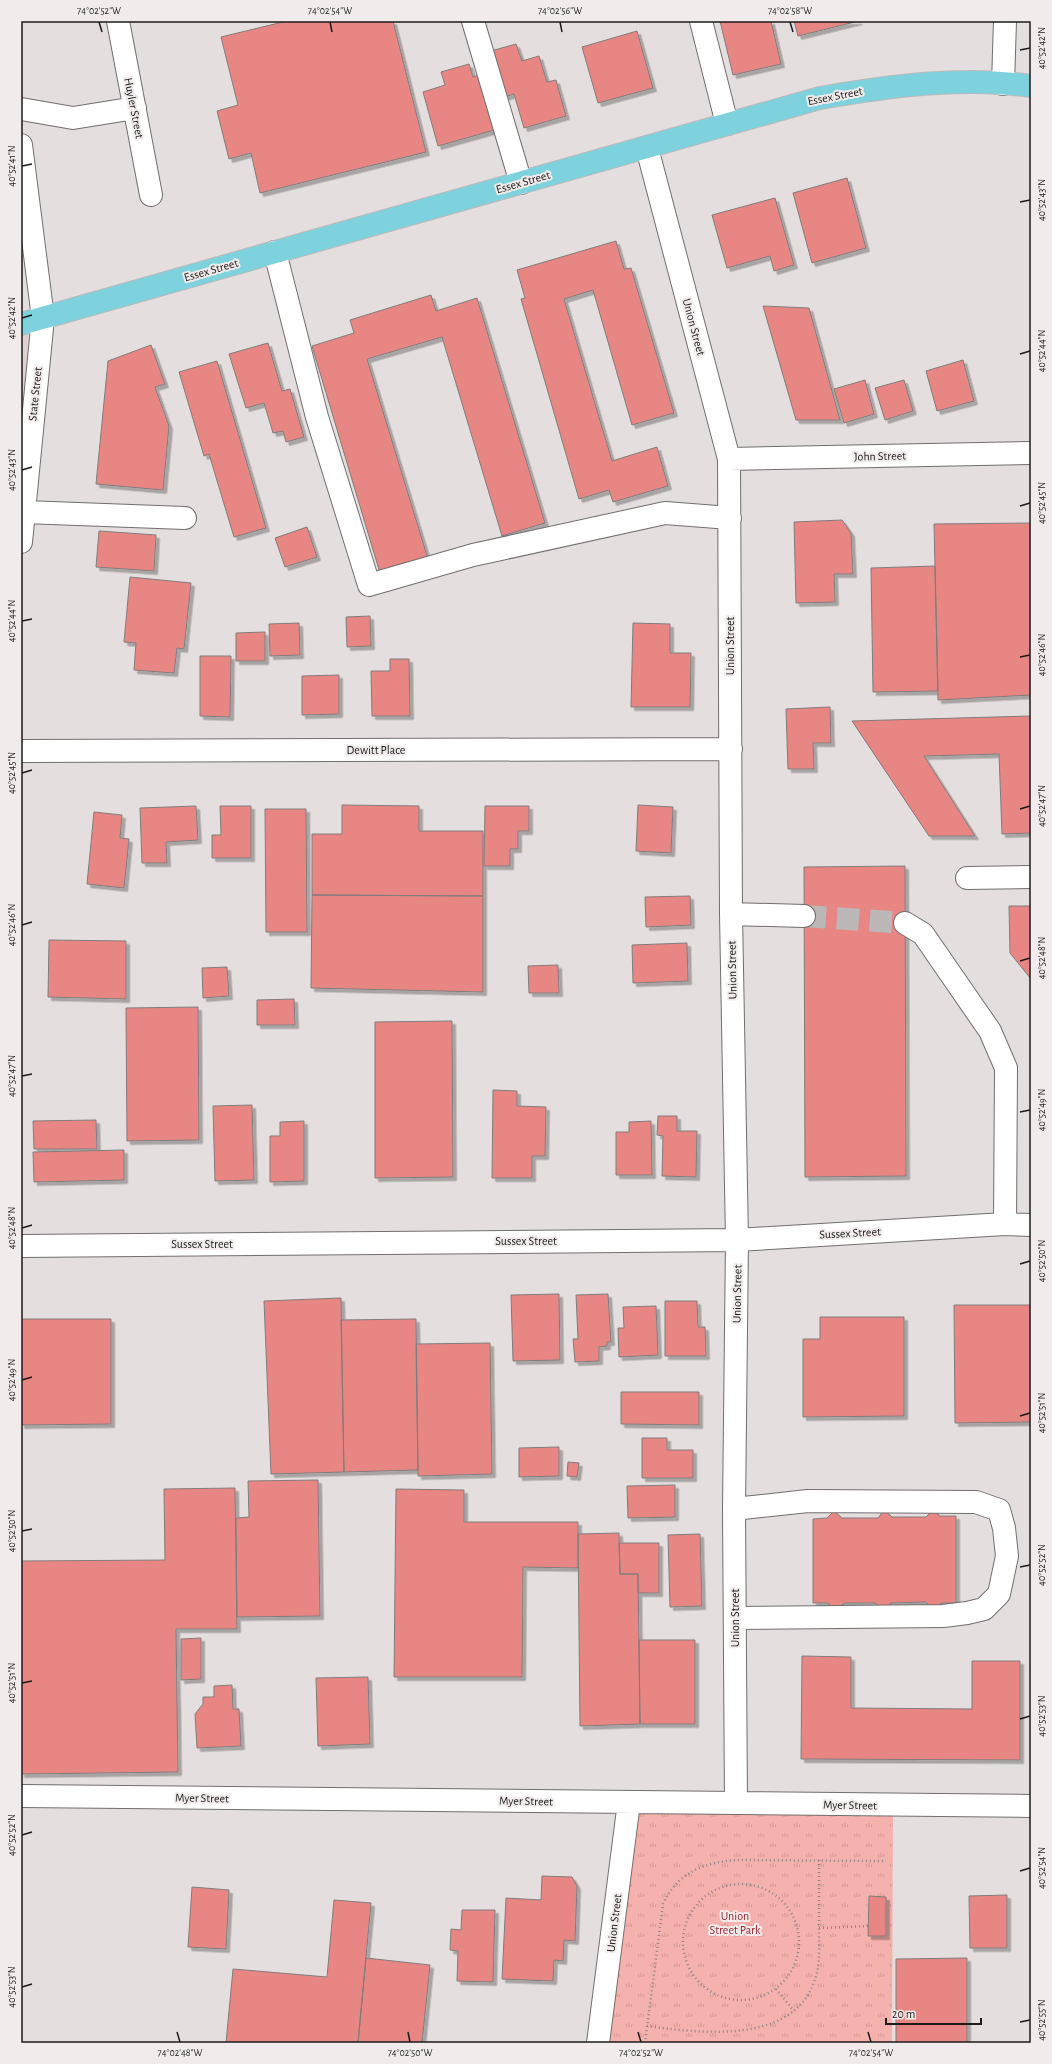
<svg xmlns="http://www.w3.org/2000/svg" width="1052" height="2064" font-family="'Alegreya Sans',sans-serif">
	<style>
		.built { fill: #dfd1d0 }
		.park { fill: url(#park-tufts) }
		.building { fill: #e88683; stroke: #807c7c; filter: url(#shadow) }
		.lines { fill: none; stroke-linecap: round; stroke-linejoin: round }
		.minor-tunnel { stroke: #bcb8b7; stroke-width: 22; stroke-dasharray: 22 11; stroke-linecap: butt }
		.minor-casing { stroke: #726e6e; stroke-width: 24 }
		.major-casing { stroke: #bbbaba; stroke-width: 24 }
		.path { stroke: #8a8686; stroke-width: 2.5; stroke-dasharray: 1 3; stroke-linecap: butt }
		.minor { stroke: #fff; stroke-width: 22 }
		.major { stroke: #7ed2de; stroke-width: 22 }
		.ticks { fill: none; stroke: #1c1a1a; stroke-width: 1.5 }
		.labels { text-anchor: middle; stroke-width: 4; stroke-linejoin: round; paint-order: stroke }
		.street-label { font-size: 12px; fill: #1c1a1a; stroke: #f1eceb }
		.park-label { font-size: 12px; fill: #9a272f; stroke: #f1eceb }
		.neatline { fill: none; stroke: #1c1a1a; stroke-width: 1.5 }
		.ticks-label { font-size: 10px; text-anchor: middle; fill: #1c1a1a }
	</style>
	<defs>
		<pattern id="park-tufts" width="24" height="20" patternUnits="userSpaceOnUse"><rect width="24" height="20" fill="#f5b1ad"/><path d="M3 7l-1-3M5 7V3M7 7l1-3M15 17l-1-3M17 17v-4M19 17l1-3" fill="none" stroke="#d19894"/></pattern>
		<filter id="shadow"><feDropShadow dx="3.5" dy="3.5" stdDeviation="0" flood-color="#0004"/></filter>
	</defs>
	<rect width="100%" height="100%" fill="#e4dfde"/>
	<!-- built -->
	<path class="built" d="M43 318 21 542V324Z"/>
	<!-- park -->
	<path class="park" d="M629 1802 893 1805 892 2043H598Z"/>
	<!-- building -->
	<path class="building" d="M287 21H393L426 152 260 193 251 153 229 159 217 111 238 105 221 37Z
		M720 21H771L781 64 733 75Z
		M794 21H859L798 36Z
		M637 31 653 88 598 103 582 47Z
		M516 44 522 61 539 56 547 82 556 80 566 116 524 128 514 94 504 97 491 51Z
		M469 64 473 77 482 74 498 129 438 146 423 92 445 85 441 72Z
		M847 178 866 248 812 263 793 193Z
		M775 198 794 265 774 271 770 256 727 268 712 215Z
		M616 241 624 269 631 268 674 413 632 425 593 290 564 299 612 461 657 447 668 486 613 502 609 490 579 499 521 299 525 298 517 270Z
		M431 295 436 311 477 298 545 523 502 536 442 337 367 359 428 559 380 573 312 346 354 333 350 320Z
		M763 306 809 308 840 420H796Z
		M268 343 282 391 290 389 304 437 286 442 283 431 273 433 264 403 246 408 229 354Z
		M151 345 165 384 155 387 169 426 163 490 96 484 108 361Z
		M963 360 974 401 937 411 926 371Z
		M217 361 266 528 234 537 209 454 204 456 179 372Z
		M865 380 874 414 844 423 834 389Z
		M904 380 913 411 885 420 875 388Z
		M842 520 851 533 853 574H834L835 602 796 603 794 522Z
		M1031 523V695L938 700 934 524Z
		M307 527 317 557 285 567 275 538Z
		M99 531 156 535 154 571 96 567Z
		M935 566 938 691 873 692 871 568Z
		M130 577 191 583 184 649 177 648 174 673 134 670 136 643 124 642Z
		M370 616 371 646 347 647 346 617Z
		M299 623 300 655 270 656 269 624Z
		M633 623 670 624V653H691L690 707H631Z
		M265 632V661H236V633Z
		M200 656H231L230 717 200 716Z
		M390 659H409L410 716H372L371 671H390Z
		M339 675V714L302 715V676Z
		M830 707 831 743H813L814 769H788L786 709Z
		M1031 716V833L1002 834 999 754 924 756 975 836H929L852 721Z
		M342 805 419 806V831H483V896L312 895V834H342Z
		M638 805 673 807 671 853 636 851Z
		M196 806 198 840 166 842 167 863H142L140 808Z
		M220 806H251V858H212V835H221Z
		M485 806H529V831H518V849H510V866H484Z
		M265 809H306L307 932H266Z
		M94 812 122 815 120 838 129 839 124 888 87 884Z
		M905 866 906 1176 805 1177 804 867Z
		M312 895 483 896V992L311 988Z
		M690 896 691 925 646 927 645 897Z
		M1009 906H1031V979L1010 953Z
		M49 940 126 941V999L48 997Z
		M687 943 688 981 633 983 632 945Z
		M558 965 559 993H529L528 966Z
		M227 967 229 996 203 998 202 968Z
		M294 999 295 1025H257V1000Z
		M198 1007 199 1140 127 1141 126 1008Z
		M452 1021 453 1177 375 1178V1022Z
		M493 1090 517 1091V1106L546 1107 545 1156H532V1178H492Z
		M252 1105 254 1180 215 1181 213 1106Z
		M658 1116H677V1131H697L696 1177 662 1176 663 1136 657 1135Z
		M96 1120 97 1149H34L33 1121Z
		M304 1121V1181L270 1182V1136H280V1122Z
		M651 1121 652 1175H616V1132H629V1122Z
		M124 1150V1180L34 1182 33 1152Z
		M559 1294 560 1360 513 1361 511 1295Z
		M608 1294 611 1342H607V1346L599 1347V1361L575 1362 573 1339H578L576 1295Z
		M341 1298 344 1472 271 1474 264 1301Z
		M665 1301H697L698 1327H705L706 1356H665Z
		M954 1305H1031V1422L955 1423Z
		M656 1306 658 1355 619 1357 618 1328H624L623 1307Z
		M820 1317H904V1416L803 1417V1339H820Z
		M21 1319H111V1424L21 1425Z
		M416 1319 418 1470 344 1472 341 1320Z
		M490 1343 492 1474 418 1476 416 1344Z
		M621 1392H699V1425L621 1424Z
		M642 1438H667V1450H693V1478H642Z
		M559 1447V1476L519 1477V1448Z
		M568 1462 579 1463 577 1477 567 1476Z
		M318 1480 320 1616 237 1617 236 1518 249 1517 248 1481Z
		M675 1485V1517L628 1518 627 1486Z
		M235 1488 237 1629H176L178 1772 21 1774V1561L165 1560 164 1489Z
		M396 1489 464 1490V1522H578V1568L523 1567 522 1677H394Z
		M884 1510 892 1517H926L933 1510 940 1516H956V1603H941L934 1610 926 1602 891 1603 883 1611 875 1603H844L836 1611 828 1603H813V1519L827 1518 834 1511 842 1518H878Z
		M619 1533 620 1574H638L640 1724 580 1726 578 1534Z
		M700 1534 702 1606 670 1607 668 1535Z
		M619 1543H659V1593H638V1574H620Z
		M201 1638V1679L181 1680V1639Z
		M639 1640H695V1724H640Z
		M802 1656 851 1657V1708L972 1709V1661H1020V1760L801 1759Z
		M368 1677 370 1744 318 1746 316 1678Z
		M232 1685 233 1709H239L241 1746 197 1748 195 1714 203 1704V1697H214V1686Z
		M542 1876 572 1877 577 1886 575 1941 564 1940 563 1961 554 1960 553 1981 502 1979 506 1898 541 1900Z
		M192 1887 229 1890 226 1949 188 1947Z
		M1007 1895V1948H970L969 1896Z
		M869 1896 886 1897V1936H868Z
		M334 1900 371 1903 358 2043H226L233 1969 327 1977Z
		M462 1910H495L493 1982 457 1981 458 1951 450 1950 451 1929 461 1930Z
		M366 1958 430 1965 422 2043H358Z
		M967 1958V2043H896V1959Z"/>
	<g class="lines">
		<!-- minor-tunnel -->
		<path class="minor-tunnel" d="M804 916 905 923"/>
		<defs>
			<path id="minor" d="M118 21 151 195
				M473 21 521 183
				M701 21 727 124
				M1003 84 1005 21
				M21 109 73 118 135 108
				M21 145 43 318 21 542
				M647 148 729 459 731 914 737 1240 734 1509 736 1803
				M275 252 317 417 369 585 473 555 665 513 730 518
				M729 459 1031 453
				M24 512 185 518
				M21 751 731 749
				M967 878 1031 877
				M731 914 804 916
				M905 923 923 934 990 1031 1006 1068 1005 1224
				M21 1246 737 1240 1005 1224 1031 1225
				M734 1509 808 1501 976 1502 999 1510 1004 1528 1007 1556 999 1594 984 1609 967 1613 943 1616 735 1618
				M21 1796 1031 1806
				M598 2043 629 1802"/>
			<path id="major" d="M21 324 820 98C889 86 961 76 1031 86"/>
		</defs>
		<!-- minor casing -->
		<use href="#minor" class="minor-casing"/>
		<!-- major casing -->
		<use href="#major" class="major-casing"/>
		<!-- path -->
		<path class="path" d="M819 1860V1928L869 1926
			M683 1942a58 58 0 1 1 116 0a58 58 0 1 1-116 0Z
			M776 1989 794 2011
			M647 2026C699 2033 792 2045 814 1982 821 1965 819 1946 819 1928
			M645 2043 663 1904C677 1873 704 1862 737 1860L886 1861"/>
		<!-- minor -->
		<use href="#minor" class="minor"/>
		<!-- major -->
		<use href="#major" class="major"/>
	</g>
	<!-- ticks -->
	<path class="ticks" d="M99 22 102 32M330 22 332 32M560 22 562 32M790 22 793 32M1020 50 1030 48M22 166 32 164M1020 202 1030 200M22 318 32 315M1020 354 1030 351M22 470 32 467M1020 506 1030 503M22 621 32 619M1020 657 1030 655M22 773 32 770M1020 809 1030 806M22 925 32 922M1020 961 1030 958M22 1076 32 1074M1020 1112 1030 1110M22 1228 32 1225M1020 1264 1030 1261M22 1380 32 1377M1020 1416 1030 1413M22 1531 32 1529M1020 1567 1030 1565M22 1683 32 1681M1020 1719 1030 1716M22 1835 32 1832M1020 1871 1030 1868M22 1987 32 1984M1020 2022 1030 2020M177 2032 180 2042M408 2032 410 2042M638 2032 641 2042M868 2032 871 2042"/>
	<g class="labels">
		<!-- street labels -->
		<g class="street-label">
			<text transform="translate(835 96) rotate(-11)" y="4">Essex Street</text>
			<text transform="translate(134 108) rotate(79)" y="4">Huyler Street</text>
			<text transform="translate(523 182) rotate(-16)" y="4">Essex Street</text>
			<text transform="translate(211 270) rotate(-16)" y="4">Essex Street</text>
			<text transform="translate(694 327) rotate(75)" y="4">Union Street</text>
			<text transform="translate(35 394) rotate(-84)" y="4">State Street</text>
			<text transform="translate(880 456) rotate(-1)" y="4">John Street</text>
			<text transform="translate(730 646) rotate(-90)" y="4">Union Street</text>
			<text x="376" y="754">Dewitt Place</text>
			<text transform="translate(732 970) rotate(-91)" y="4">Union Street</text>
			<text transform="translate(850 1233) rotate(-3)" y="4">Sussex Street</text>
			<text x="526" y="1245">Sussex Street</text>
			<text x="202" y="1248">Sussex Street</text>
			<text transform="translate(737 1294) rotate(-89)" y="4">Union Street</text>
			<text transform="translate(735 1618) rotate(-90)" y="4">Union Street</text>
			<text transform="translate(202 1798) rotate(1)" y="4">Myer Street</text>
			<text transform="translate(526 1801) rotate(1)" y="4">Myer Street</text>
			<text transform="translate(850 1805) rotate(1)" y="4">Myer Street</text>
			<text transform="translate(614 1923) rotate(-83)" y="4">Union Street</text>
		</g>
		<!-- park labels -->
		<g class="park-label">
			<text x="735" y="1920">Union<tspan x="735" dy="14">Street Park</tspan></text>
		</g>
	</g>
	<!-- border -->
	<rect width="1052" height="2064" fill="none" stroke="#f1eceb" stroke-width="44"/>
	<!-- scale -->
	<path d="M886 2018v6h95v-6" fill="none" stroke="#1c1a1a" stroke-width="2"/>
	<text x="892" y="2018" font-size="12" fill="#1c1a1a" stroke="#f1eceb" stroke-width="3" paint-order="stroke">20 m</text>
	<rect x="22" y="22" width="1008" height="2020" class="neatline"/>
	<g class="ticks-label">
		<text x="99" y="14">74°02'52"W</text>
		<text x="330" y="14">74°02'54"W</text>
		<text x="560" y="14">74°02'56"W</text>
		<text x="790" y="14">74°02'58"W</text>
		<text transform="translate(1041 48) rotate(-90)" y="4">40°52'42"N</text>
		<text transform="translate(11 166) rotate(-90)" y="4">40°52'41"N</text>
		<text transform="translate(1041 200) rotate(-90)" y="4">40°52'43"N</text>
		<text transform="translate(11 318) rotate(-90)" y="4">40°52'42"N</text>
		<text transform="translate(1041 351) rotate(-90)" y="4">40°52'44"N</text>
		<text transform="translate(11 470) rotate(-90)" y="4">40°52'43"N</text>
		<text transform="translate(1041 503) rotate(-90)" y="4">40°52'45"N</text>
		<text transform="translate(11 621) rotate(-90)" y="4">40°52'44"N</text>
		<text transform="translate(1041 655) rotate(-90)" y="4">40°52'46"N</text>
		<text transform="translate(11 773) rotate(-90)" y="4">40°52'45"N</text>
		<text transform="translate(1041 806) rotate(-90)" y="4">40°52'47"N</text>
		<text transform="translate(11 925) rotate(-90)" y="4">40°52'46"N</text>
		<text transform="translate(1041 958) rotate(-90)" y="4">40°52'48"N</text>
		<text transform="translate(11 1076) rotate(-90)" y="4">40°52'47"N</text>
		<text transform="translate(1041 1110) rotate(-90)" y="4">40°52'49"N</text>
		<text transform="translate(11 1228) rotate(-90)" y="4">40°52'48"N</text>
		<text transform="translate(1041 1261) rotate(-90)" y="4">40°52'50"N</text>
		<text transform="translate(11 1380) rotate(-90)" y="4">40°52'49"N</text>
		<text transform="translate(1041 1413) rotate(-90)" y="4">40°52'51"N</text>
		<text transform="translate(11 1531) rotate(-90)" y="4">40°52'50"N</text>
		<text transform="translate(1041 1565) rotate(-90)" y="4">40°52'52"N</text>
		<text transform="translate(11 1683) rotate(-90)" y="4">40°52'51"N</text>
		<text transform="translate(1041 1716) rotate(-90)" y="4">40°52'53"N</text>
		<text transform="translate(11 1835) rotate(-90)" y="4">40°52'52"N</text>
		<text transform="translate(1041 1868) rotate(-90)" y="4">40°52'54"N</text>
		<text transform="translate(11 1987) rotate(-90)" y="4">40°52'53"N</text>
		<text transform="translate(1041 2020) rotate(-90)" y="4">40°52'55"N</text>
		<text x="180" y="2056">74°02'48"W</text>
		<text x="410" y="2056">74°02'50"W</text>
		<text x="641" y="2056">74°02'52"W</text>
		<text x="871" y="2056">74°02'54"W</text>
	</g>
</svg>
